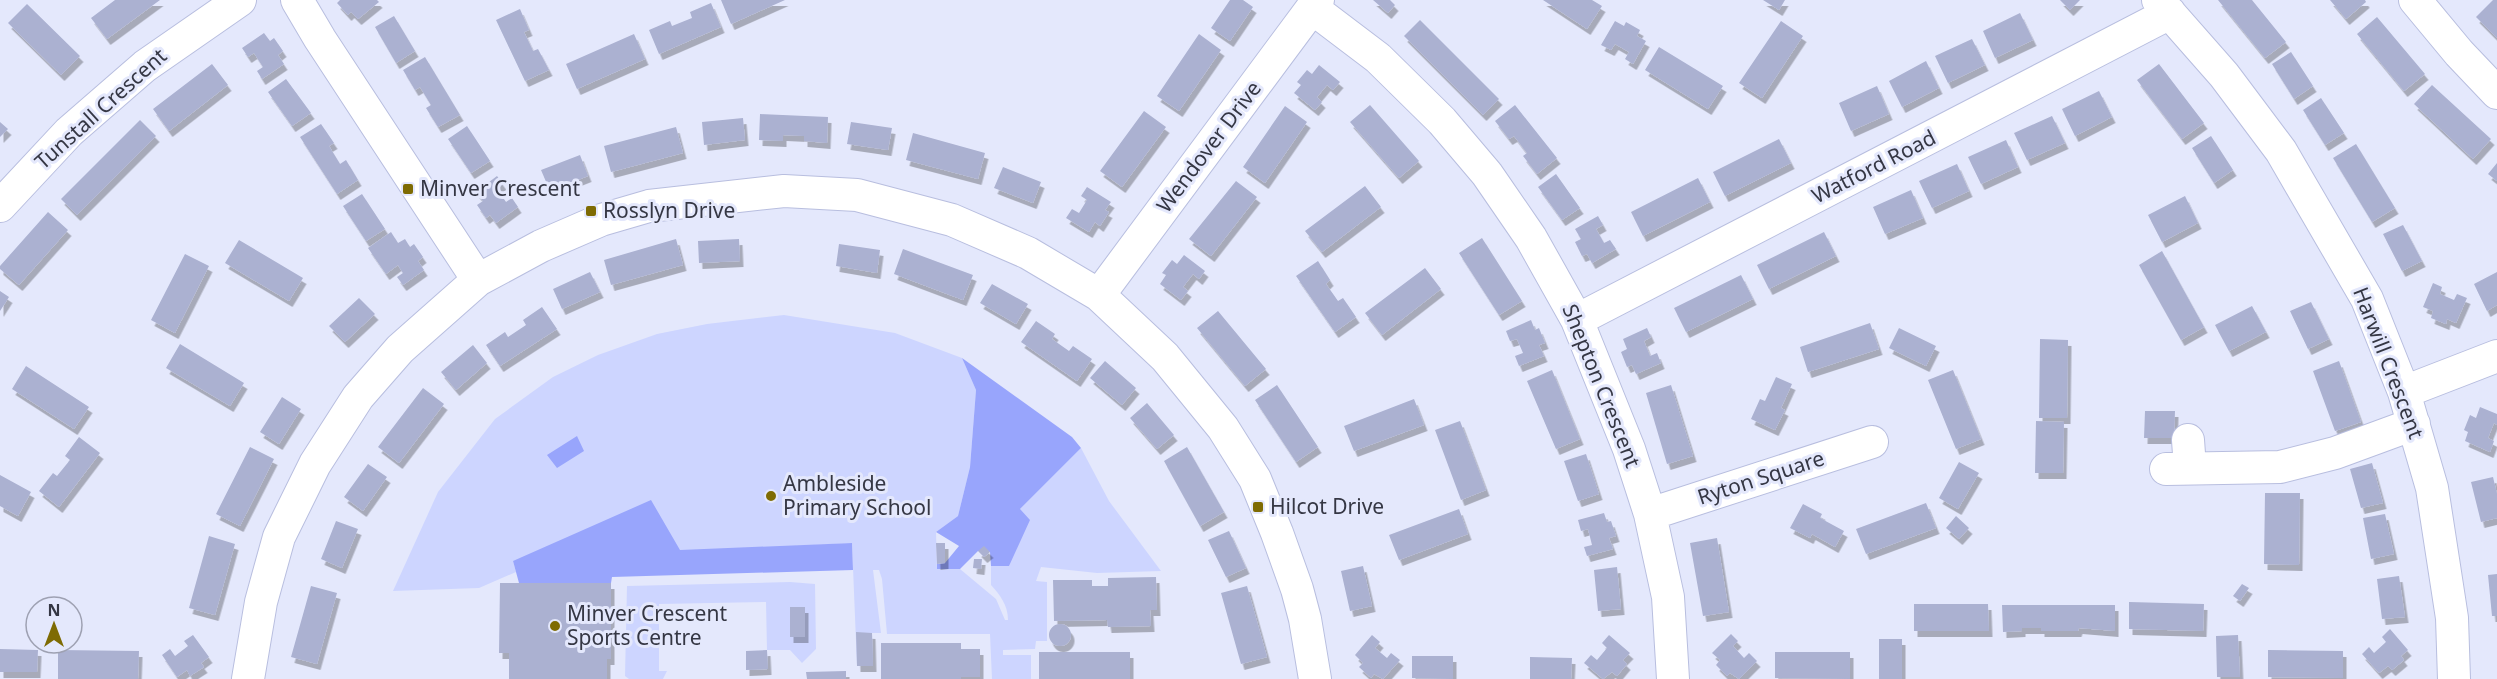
<svg xmlns="http://www.w3.org/2000/svg" width="2497" height="679" font-family="'Noto Sans',sans-serif">
	<style>
		.green { fill: #cdd5ff }
		.forest { fill: #98a5fc }
		.building { fill: #abb1d1; filter: url(#shadow) }
		.lines { fill: none; stroke-linecap: round; stroke-linejoin: round }
		.minor-casing { stroke: #b8bedf; stroke-width: 34 }
		.minor { stroke: #fff; stroke-width: 32 }
		.poi-dot { fill: #7e6b03; stroke: #e4e8fc; stroke-width: 2 }
		.labels { text-anchor: middle; stroke-width: 6; stroke-linejoin: round; paint-order: stroke }
		.street-label { font-size: 21px; fill: #353744; stroke: #e4e8fc }
		.poi-label { font-size: 21px; fill: #353744; stroke: #e4e8fc; text-anchor: start }
	</style>
	<defs>
		<filter id="shadow"><feDropShadow dx="3.5" dy="6" stdDeviation="0" flood-color="#0004"/></filter>
	</defs>
	<rect width="100%" height="100%" fill="#e4e8fc"/>
	<!-- green -->
	<path class="green" d="M784 315 895 333 962 358 976 390 970 467 958 516 936 532 937 569H960L996 599 1005 620H1008C1008 605 1000 595 991 585V566H1009L1020 509 1081 448 1109 501 1161 571 1097 573 1041 567 1036 581 1047 582V641H1036L1035 649 1003 650V655H1031V679H992L990 634H887L882 579 879 570H873L881 633H872L873 666H857L852 543 513 561 516 572 479 588 393 591 438 492 495 419 553 377 598 355 657 334 707 324Z
		M790 582 815 584 816 649 802 663 790 650H767L766 602 659 604V671H667L663 679H629L625 676 627 586Z"/>
	<!-- forest -->
	<path class="forest" d="M962 358 1072 437 1081 448 1020 509 1030 520 1009 566H991L990 552 978 551 960 569H937V564L945 563 959 546 936 532 958 516 970 467 976 390Z
		M577 436 584 451 557 468 547 455Z
		M651 500 680 550 852 543 853 570 612 577 611 583H519L513 561Z"/>
	<!-- building -->
	<path class="building" d="M115 0H160L107 39 91 18Z
		M340 0H377L379 2 358 19 351 12 348 15 337 3Z
		M721 0H785L731 24Z
		M1230 0H1243L1253 7 1230 41 1211 28Z
		M1373 0H1390L1395 5 1388 13Z
		M1543 0H1592L1602 6 1587 29Z
		M1763 0H1785L1779 10Z
		M2060 0H2080L2070 10Z
		M2218 0H2252L2286 42 2265 58Z
		M2330 0H2365L2366 2 2346 19Z
		M2493 0H2497V38L2476 17Z
		M711 3 721 27 659 54 649 30 670 21 672 26 692 18 690 12Z
		M27 4 80 56 61 75 8 23Z
		M520 9 529 30 524 32 533 51 538 49 549 70 525 81 496 20Z
		M2020 13 2033 40 1995 58 1983 31Z
		M394 16 415 51 396 63 375 27Z
		M2377 17 2425 74 2404 91 2357 34Z
		M1420 20 1499 99 1483 115 1404 36Z
		M1615 21 1624 26 1626 22 1640 30 1637 36 1646 41 1633 64 1625 59 1629 52 1615 44 1611 50 1601 45Z
		M1781 21 1803 36 1762 98 1739 83Z
		M264 33 270 41 274 38 283 51 278 55 284 64 262 79 257 71 263 67 254 53 248 57 242 48Z
		M634 34 645 59 577 89 566 64Z
		M1199 34 1221 50 1179 111 1157 96Z
		M1972 39 1985 65 1948 83 1935 56Z
		M1659 47 1723 86 1708 109 1645 70Z
		M2291 52 2313 86 2294 99 2272 64Z
		M425 57 460 115 438 127 426 108 431 105 420 87 415 90 403 70Z
		M1926 61 1939 88 1902 107 1889 81Z
		M212 64 228 85 169 131 153 109Z
		M2159 64 2204 123 2182 139 2137 80Z
		M1319 65 1340 82 1333 90 1327 85 1317 97 1322 102 1315 110 1294 93 1301 85 1297 82 1307 70 1312 74Z
		M286 79 311 113 292 126 268 92Z
		M2432 85 2491 139 2473 159 2414 104Z
		M1877 86 1889 114 1851 131 1839 103Z
		M2099 91 2112 117 2075 136 2062 109Z
		M2321 98 2344 133 2325 145 2303 110Z
		M1370 105 1419 161 1399 178 1350 122Z
		M1515 105 1557 158 1537 174 1523 156 1527 153 1514 136 1509 139 1495 121Z
		M1285 106 1307 122 1265 183 1243 167Z
		M1144 111 1166 127 1122 187 1100 171Z
		M760 114 828 117 827 143 804 141V136L783 135V141L759 140Z
		M2052 116 2065 143 2027 160 2014 133Z
		M743 118 745 140 704 145 702 122Z
		M140 120 156 136 77 215 61 199Z
		M0 122 8 129 0 137Z
		M851 122 892 128 888 150 847 144Z
		M321 124 334 143 329 146 340 164 346 160 358 180 337 194 300 137Z
		M467 126 490 161 471 173 448 139Z
		M676 127 683 153 611 172 604 146Z
		M913 133 985 153 978 179 906 160Z
		M2211 136 2233 170 2214 183 2192 148Z
		M1779 139 1791 163 1725 196 1713 172Z
		M2006 140 2018 167 1981 184 1968 157Z
		M2356 144 2395 208 2372 222 2333 158Z
		M580 155 588 176 550 191 541 170Z
		M2497 163V181L2488 174Z
		M1957 164 1969 191 1932 208 1919 181Z
		M1003 167 1041 182 1033 203 994 188Z
		M1556 174 1580 208 1562 220 1538 187Z
		M497 176 503 184 497 189 506 202 512 198 518 207 496 223 490 215 486 218 477 205 483 201 476 192Z
		M1698 178 1710 202 1643 236 1631 212Z
		M1236 181 1257 197 1211 256 1189 239Z
		M1365 186 1381 207 1322 252 1305 231Z
		M1087 187 1111 202 1105 210 1109 212 1100 226 1095 222 1089 232 1066 218 1072 209 1079 213 1087 200 1081 196Z
		M1911 190 1923 218 1885 234 1873 207Z
		M362 194 385 229 366 241 343 206Z
		M2185 196 2198 223 2162 242 2148 215Z
		M48 212 68 230 19 285 0 269V266Z
		M1598 216 1603 225 1596 229 1604 243 1610 240 1616 249 1592 263 1587 254 1582 256 1575 242 1581 239 1575 229Z
		M2403 225 2422 261 2402 271 2383 234Z
		M391 232 398 243 405 239 410 247 414 244 423 257 418 261 424 270 403 285 397 277 403 273 398 265 386 274 368 248Z
		M1824 232 1836 256 1769 289 1757 265Z
		M1482 238 1522 301 1499 315 1459 253Z
		M676 239 683 265 611 285 604 260Z
		M739 239 740 261 699 263 698 241Z
		M239 240 303 278 289 301 225 263Z
		M839 244 880 250 877 273 836 266Z
		M903 249 973 275 963 300 894 274Z
		M2162 251 2204 327 2181 340 2139 265Z
		M185 254 209 266 175 333 151 320Z
		M1184 255 1205 271 1199 279 1193 274 1183 287 1188 291 1181 300 1160 284 1166 275 1162 273 1172 260 1177 264Z
		M1318 261 1330 280 1326 284 1338 301 1343 298 1356 317 1335 332 1296 276Z
		M1425 268 1441 289 1382 335 1365 313Z
		M590 272 600 292 562 309 553 289Z
		M2497 272V305L2487 311 2474 284Z
		M1741 275 1753 299 1686 332 1674 308Z
		M2433 283 2442 287 2440 294 2454 300 2457 294 2467 298 2456 323 2447 319 2446 324 2431 318 2433 311 2423 307Z
		M992 284 1028 304 1016 324 980 303Z
		M0 291 9 297 0 311Z
		M359 298 375 314 345 342 329 326Z
		M2311 302 2329 339 2308 349 2290 311Z
		M2252 306 2266 332 2229 351 2215 325Z
		M542 307 557 329 500 366 486 345 505 332 508 337 526 325 523 320Z
		M1218 311 1266 369 1245 386 1197 328Z
		M1531 320 1535 330 1539 328 1545 343 1539 345 1544 356 1519 366 1515 356 1523 353 1517 339 1510 341 1506 331Z
		M1036 321 1055 334 1052 339 1069 351 1073 346 1092 359 1077 381 1021 342Z
		M1870 323 1879 349 1808 372 1800 347Z
		M1647 328 1651 337 1644 341 1650 356 1657 353 1661 363 1636 374 1632 365 1627 367 1621 352 1627 349 1623 339Z
		M1899 328 1936 346 1926 366 1889 348Z
		M2040 339 2068 340 2067 418H2039Z
		M180 344 244 383 230 406 166 368Z
		M473 345 487 363 456 390 441 372Z
		M1105 361 1136 388 1122 405 1090 378Z
		M2339 361 2361 422 2335 431 2313 371Z
		M26 366 89 407 74 429 12 389Z
		M1552 370 1580 439 1556 449 1527 381Z
		M1953 370 1981 439 1956 449 1928 380Z
		M1776 377 1792 384 1781 408 1785 410 1775 430 1751 419 1760 399 1765 401Z
		M1277 385 1318 447 1296 462 1255 400Z
		M1671 385 1693 456 1667 464 1646 393Z
		M423 388 444 404 399 463 378 447Z
		M282 397 301 409 279 444 260 432Z
		M1414 399 1424 425 1354 451 1344 426Z
		M1147 403 1174 435 1157 449 1130 418Z
		M2480 407 2497 414V425L2494 423 2488 438 2494 441 2490 452 2465 441 2468 432 2464 430 2470 415 2476 418Z
		M2145 411H2175L2174 438H2144Z
		M1460 421 1486 490 1461 500 1435 430Z
		M2036 421 2064 422 2063 473H2035Z
		M79 437 100 453 59 507 39 491 53 473 57 476 70 460 65 456Z
		M250 447 274 459 240 526 216 514Z
		M1187 447 1224 512 1200 526 1164 461Z
		M1586 454 1599 494 1578 501 1564 461Z
		M1959 462 1979 473 1958 509 1939 498Z
		M2372 463 2383 503 2361 508 2350 469Z
		M368 464 387 477 363 511 344 497Z
		M0 475 31 492 18 516 0 506Z
		M2493 477 2497 494V518L2481 522 2471 482Z
		M2265 493H2300L2299 565 2264 564Z
		M1926 503 1936 528 1866 554 1856 529Z
		M1803 504 1822 514 1820 518 1844 531 1835 547 1812 534 1810 538 1790 528Z
		M1459 509 1468 534 1399 560 1389 535Z
		M1604 513 1607 522 1611 521 1616 536 1609 538 1613 549 1587 556 1584 547 1592 545 1588 529 1581 531 1578 520Z
		M2385 514 2394 554 2371 559 2363 518Z
		M1956 516 1969 528 1959 539 1946 528Z
		M336 521 358 529 342 568 321 559Z
		M1229 531 1246 568 1226 577 1208 540Z
		M209 536 235 544 215 615 189 608Z
		M1717 538 1729 612 1703 616 1690 543Z
		M936 543H945V563L937 564Z
		M984 546 990 552 984 557 978 551Z
		M974 559H982L981 569 973 568Z
		M1363 566 1372 606 1350 611 1341 571Z
		M1617 567 1621 609 1598 611 1594 570Z
		M2497 574V616H2492L2488 575Z
		M2399 576 2405 617 2382 619 2377 579Z
		M1156 577 1157 610H1150L1151 626 1108 627 1107 620 1054 621 1053 580H1092V586H1108V578Z
		M500 583H611V659H607V679H509V653H499Z
		M2242 584 2249 588 2240 601 2233 596Z
		M311 586 337 593 317 664 291 657Z
		M1247 586 1267 657 1241 664 1221 593Z
		M2129 602 2204 604 2203 631 2129 629Z
		M1914 604H1988L1989 631H1914Z
		M2002 605H2115V631L2079 628 2078 631H2041V628H2022V631L2003 632Z
		M790 607H805V637H790Z
		M1049 635a11 11 0 1 1 22 0a11 11 0 1 1-22 0Z
		M2390 629 2408 650 2401 656 2404 660 2392 670 2388 666 2379 673 2362 654 2369 647 2374 653 2386 642 2382 637Z
		M856 632 872 633 873 666H857Z
		M1731 634 1738 641 1733 646 1744 658 1749 653 1757 661 1739 679 1730 673 1727 676 1716 665 1720 660 1712 653Z
		M193 635 209 657 201 663 204 667 190 676 187 670 177 677 162 655 170 649 175 656 188 646 184 641Z
		M1372 635 1380 642 1375 648 1387 658 1391 653 1400 660 1383 679 1374 674 1371 678 1359 667 1363 663 1355 655Z
		M1609 635 1630 653 1623 660 1627 664 1617 676 1612 672 1603 679 1584 663 1591 655 1597 660 1607 648 1602 643Z
		M2238 635 2240 677H2217L2216 636Z
		M1879 639H1902V679H1879Z
		M881 643H961V649H980V677H961V679H881Z
		M0 649 38 650 37 672H0Z
		M58 650 139 651 138 679H58Z
		M767 650 768 669 746 670V651Z
		M2268 650 2343 651V678L2268 677Z
		M1039 652H1130V679H1039Z
		M1775 652H1850V679L1775 678Z
		M1412 656H1453V679L1412 678Z
		M1530 657 1572 658 1571 679H1530Z
		M846 671V679H807L806 672Z"/>
	<g class="lines">
		<defs>
			<path id="minor" d="M297 0 320 39 478 280
				M2158 0 2224 75 2281 151 2367 299 2404 392 2432 488 2452 618 2454 679
				M2415 0 2459 53 2497 93
				M1312 8 1378 58 1442 121 1487 174 1531 238 1577 320 1629 449 1650 514 1668 597 1673 679
				M0 206 69 132 145 66 240 0
				M1099 295 1318 0
				M1577 320 2170 13
				M2404 392 2497 356
				M2188 440 2190 468
				M2166 469 2280 467 2335 453 2414 424
				M1650 514 1872 442
				M248 679 261 602 279 537 315 464 358 397 400 349 478 280 541 246 601 220 649 206 784 191 857 195 952 220 1028 253 1099 295 1165 357 1223 428 1255 479 1277 533 1297 589 1305 619 1315 679"/>
		</defs>
		<!-- minor casing -->
		<use href="#minor" class="minor-casing"/>
		<!-- minor -->
		<use href="#minor" class="minor"/>
	</g>
	<!-- markers -->
	<g class="poi-dot">
		<rect x="402" y="183" width="12" height="12" rx="3"/>
		<rect x="585" y="205" width="12" height="12" rx="3"/>
		<circle cx="771" cy="496" r="6"/>
		<rect x="1252" y="501" width="12" height="12" rx="3"/>
		<circle cx="555" cy="626" r="6"/>
	</g>
	<g class="labels">
		<!-- street labels -->
		<g class="street-label">
			<text transform="translate(101 109) rotate(-42)" y="7">Tunstall Crescent</text>
			<text transform="translate(1209 147) rotate(-53)" y="7">Wendover Drive</text>
			<text transform="translate(1874 167) rotate(-27)" y="7">Watford Road</text>
			<text transform="translate(2388 363) rotate(69)" y="7">Harwill Crescent</text>
			<text transform="translate(1601 386) rotate(68)" y="7">Shepton Crescent</text>
			<text transform="translate(1761 478) rotate(-18)" y="7">Ryton Square</text>
		</g>
		<!-- poi labels -->
		<g class="poi-label">
			<text x="420" y="196">Minver Crescent</text>
			<text x="603" y="218">Rosslyn Drive</text>
			<text x="783" y="491">Ambleside<tspan x="783" dy="24">Primary School</tspan></text>
			<text x="1270" y="514">Hilcot Drive</text>
			<text x="567" y="621">Minver Crescent<tspan x="567" dy="24">Sports Centre</tspan></text>
		</g>
	</g>
	<!-- north arrow -->
	<g transform="translate(54 625)"><circle r="28" fill="#e4e8fc" stroke="#9ea1b2" stroke-width="1.5"/>
	<path d="M0-4.5L10 22L0 15L-10 22Z" fill="#7e6b03"/>
	<text y="-9" font-size="16" font-weight="bold" text-anchor="middle" fill="#353744">N</text>
	</g>
</svg>
